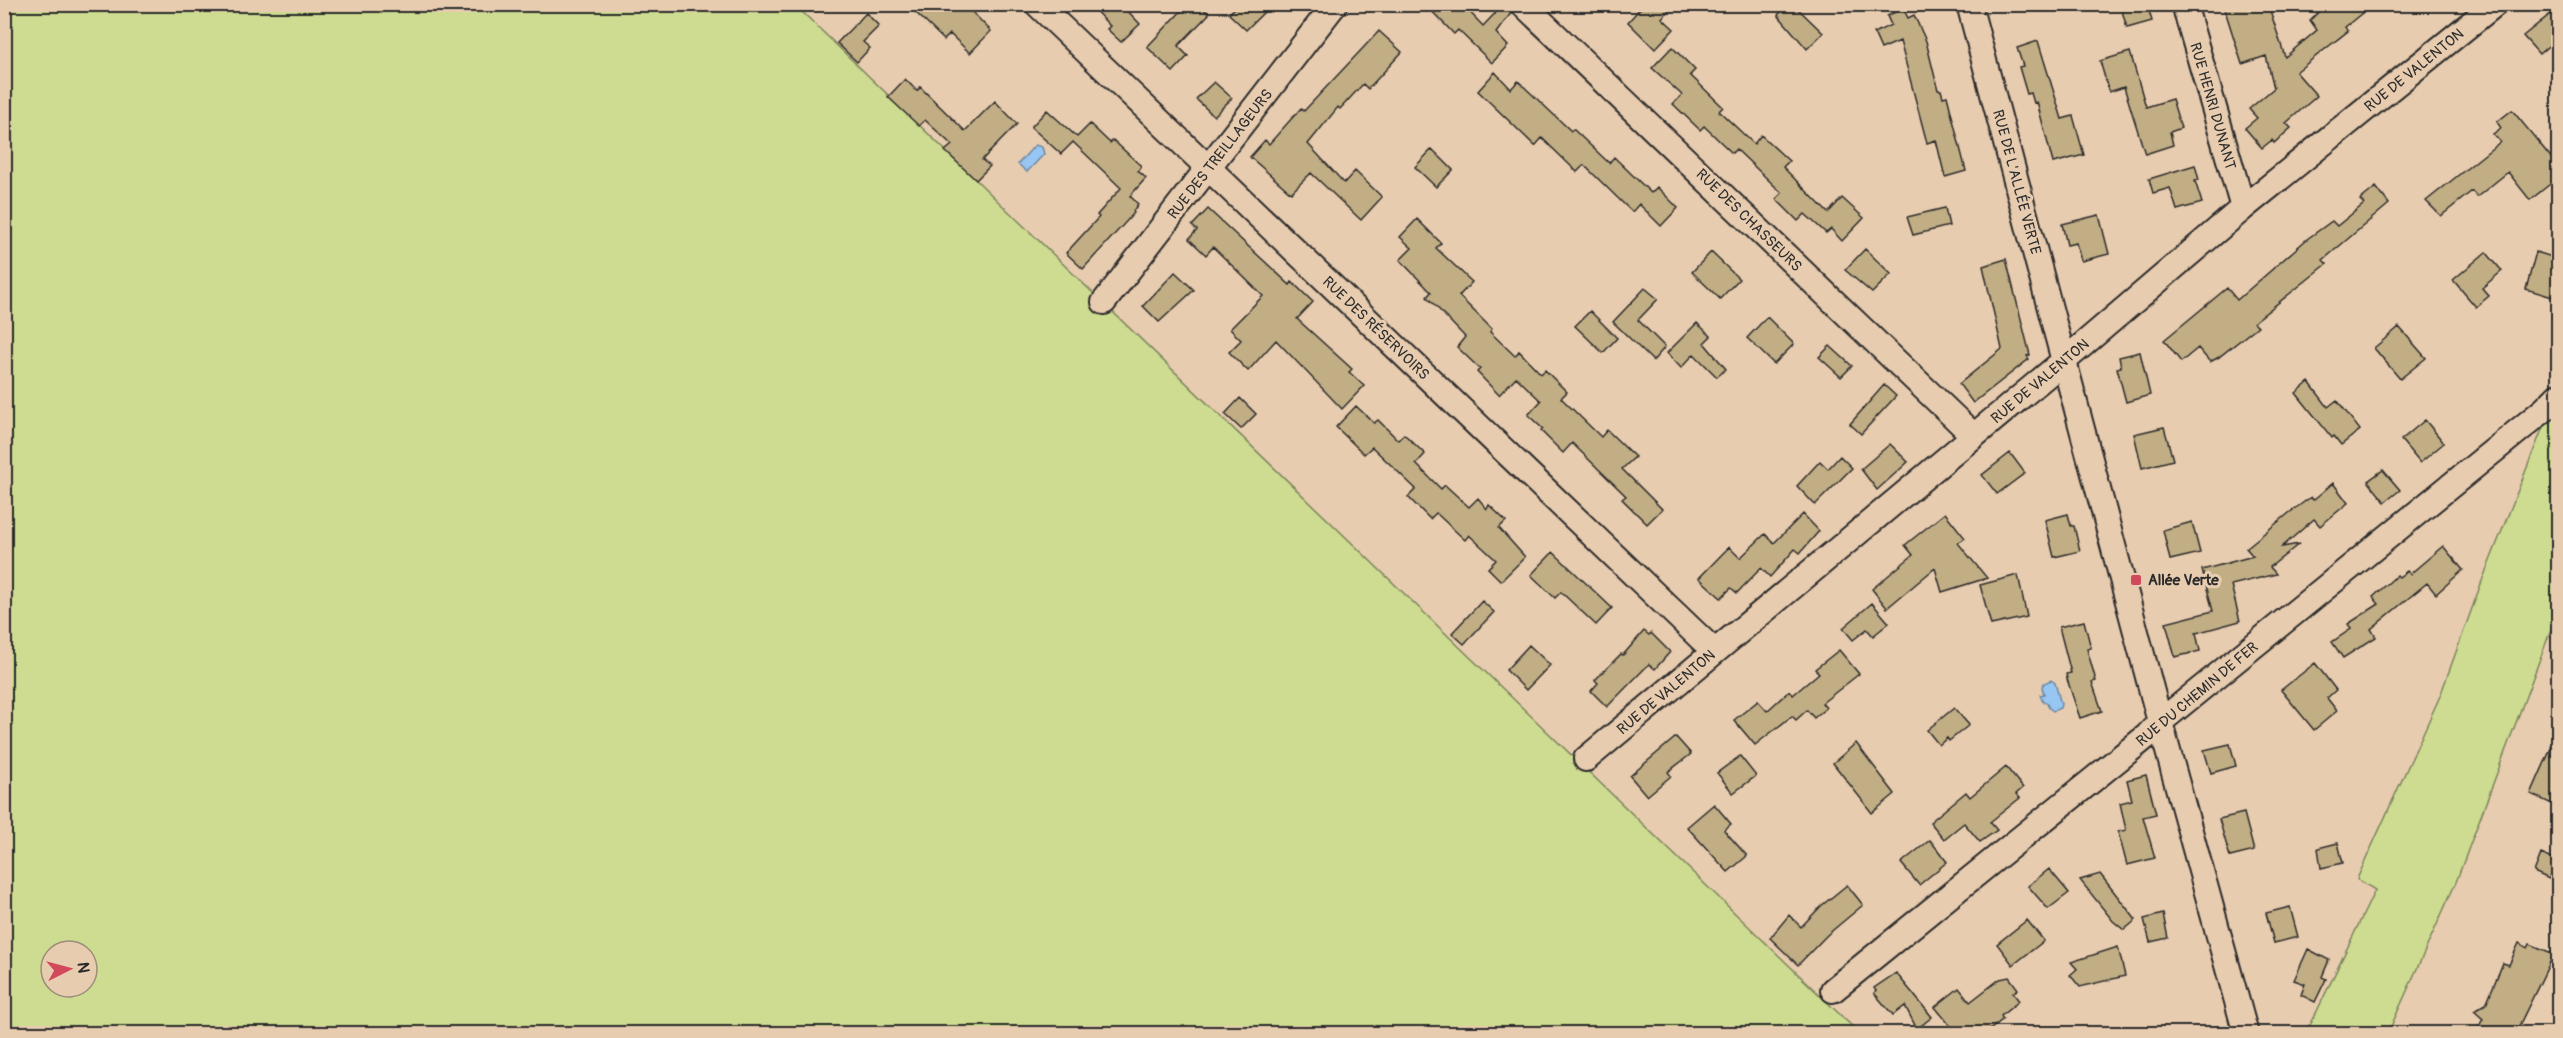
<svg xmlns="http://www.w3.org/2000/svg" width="2563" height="1038" font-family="Pangolin,sans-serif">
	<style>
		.green { fill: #cddc90; stroke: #7c845e; stroke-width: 1.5; fill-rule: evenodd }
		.water { fill: #97c6f2; stroke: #6c88a2; stroke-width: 1.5 }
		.building { fill: #c2ae84; stroke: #2b2b2b; stroke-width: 1.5 }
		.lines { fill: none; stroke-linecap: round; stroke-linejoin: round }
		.street-casing { stroke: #2b2b2b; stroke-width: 28 }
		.street { stroke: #e8ccaf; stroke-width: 24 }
		.poi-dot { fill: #d1495b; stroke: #e8ccaf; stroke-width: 2 }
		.labels { text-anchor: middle; stroke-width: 6; stroke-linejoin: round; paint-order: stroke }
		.street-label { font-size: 15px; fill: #2b2b2b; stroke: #e8ccaf }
		.poi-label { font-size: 15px; font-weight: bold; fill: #2b2b2b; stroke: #e8ccaf; text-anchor: start }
	</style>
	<rect width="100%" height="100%" fill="#e8ccaf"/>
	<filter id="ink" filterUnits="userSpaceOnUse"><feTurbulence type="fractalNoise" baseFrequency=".0167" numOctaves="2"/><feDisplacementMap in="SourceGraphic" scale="12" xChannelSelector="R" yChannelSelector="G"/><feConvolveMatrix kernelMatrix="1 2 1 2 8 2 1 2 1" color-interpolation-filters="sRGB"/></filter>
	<g filter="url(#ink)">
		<!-- green -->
		<path class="green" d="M5 4 795 5 1859 1033 5 1034ZM51 951H87V987H51Z
			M2558 407V611L2456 882 2388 1033 2306 1034 2375 890 2357 879 2440 696 2482 581 2547 417Z"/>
		<!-- water -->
		<path class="water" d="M1035 145 1042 147 1044 154 1027 172 1018 164Z
			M2051 680 2055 683 2061 704 2060 708 2053 711 2049 708 2046 702H2043L2040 695 2044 694 2042 687 2044 683Z"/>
		<!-- building -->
		<path class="building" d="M907 4H931L940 12 947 4H964L991 31 970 53 950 34 944 40Z
			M1089 4H1121L1140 24 1121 42 1107 29 1110 26Z
			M1188 4H1199L1209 14 1178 46 1188 56 1173 72 1147 47Z
			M1238 4H1272L1246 30 1229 14Z
			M1425 4H1462L1483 26 1504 4H1509L1512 12 1496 33 1508 46 1492 63 1458 30 1454 34Z
			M1644 4H1674L1662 18 1674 29 1655 49 1628 22Z
			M1788 4H1793L1823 33 1807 49 1778 15Z
			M2120 4H2147L2152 21 2127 28Z
			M2223 4H2268L2285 57 2317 30 2310 20 2327 4H2373L2345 27 2348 31 2296 72 2317 96 2286 123 2291 128 2274 143 2272 140 2262 148 2245 128 2257 118 2249 109 2274 88 2266 56 2242 64Z
			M2559 7V37L2539 54 2523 36Z
			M1903 8 1908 18 1914 15 1926 41 1938 90H1941L1943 97 1947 96 1966 171 1945 177 1936 140 1927 143 1900 41 1881 49 1874 33 1891 25 1887 16Z
			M866 13 879 26 863 42 870 48 857 62 837 43Z
			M1379 31 1402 52 1368 89 1363 84 1340 109 1338 107 1308 144 1344 183 1355 171 1382 197 1361 220 1311 173 1291 193 1250 157 1265 140 1269 144 1301 108 1304 111Z
			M2038 41 2062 119 2073 116 2084 155 2053 163 2037 102 2034 103 2031 93 2027 94 2019 67 2023 66 2017 48Z
			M1672 47 1695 70 1690 75 1723 107 1719 111 1754 144 1761 135 1789 161 1783 167 1828 213 1842 198 1864 218 1842 241 1831 229 1826 233 1805 214 1798 221 1776 199 1782 193 1736 149 1732 153 1704 126 1700 130 1673 104 1682 95 1652 68Z
			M2130 52 2146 107 2172 99 2181 128 2170 132 2173 145 2145 154 2124 87 2109 92 2100 61Z
			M1495 72 1511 89 1518 81 1571 131 1573 129 1609 163 1614 157 1651 193 1657 187 1678 208 1661 226 1639 204 1632 212 1584 165 1577 172 1542 138 1535 146 1478 91Z
			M905 79 917 91 920 87 965 131 995 101 1017 124 982 160 990 166 976 180 945 151 952 145 925 120 919 126 888 97Z
			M1214 82 1232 98 1214 116 1196 99Z
			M1047 110 1077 137 1090 124 1110 143 1113 140 1141 166 1138 171 1146 178 1130 196 1138 204 1133 211 1134 213 1083 269 1066 253 1099 217 1097 215 1121 188 1073 142 1061 154 1031 127Z
			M2512 110 2559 167V177L2530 200 2508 172 2477 197 2472 191 2441 216 2426 201 2500 142 2493 134 2501 128 2497 122Z
			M1432 149 1453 170 1436 187 1415 167Z
			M2195 165 2199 180 2195 181 2202 203 2177 210 2170 188 2153 193 2149 179Z
			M2376 187 2389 204 2323 260 2327 264 2254 322 2258 326 2219 357 2210 362 2198 348 2181 362 2164 340 2227 288 2237 300 2307 239 2332 221 2337 226 2364 204 2360 200Z
			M1945 208 1949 226 1913 235 1907 217Z
			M1208 209 1290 285 1292 282 1313 302 1297 319 1352 369 1349 372 1364 386 1342 409 1276 340 1248 371 1229 352 1241 340 1230 329 1263 296 1213 247 1206 255 1189 239 1197 230 1192 226Z
			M2099 215 2109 254 2081 261 2076 243 2067 245 2062 224Z
			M1417 219 1441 243 1436 248 1472 282 1459 296 1492 329 1490 332 1515 356 1519 351 1541 374 1545 370 1567 392 1561 398 1601 437 1607 430 1635 457 1622 469 1662 509 1647 524 1622 499 1626 496 1572 443 1563 453 1541 431 1543 429 1528 415 1541 401 1516 377 1499 395 1477 372 1480 369 1457 347 1465 337 1427 297 1431 292 1400 260 1412 248 1400 237Z
			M1865 249 1891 274 1872 293 1845 270Z
			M1711 252 1739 279 1720 299 1692 272Z
			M2486 252 2502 271 2482 288 2489 296 2476 307 2453 280Z
			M2536 252 2559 259V299L2526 289Z
			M2006 259 2030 355 2027 356 2029 359 1973 403 1959 384 2002 349 1983 266Z
			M1175 272 1194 290 1159 322 1143 306Z
			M1645 288 1658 299 1638 320 1665 347 1653 361 1613 322Z
			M1590 311 1617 338 1603 353 1575 326Z
			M1767 317 1794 344 1774 364 1747 338Z
			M1697 323 1711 336 1704 343 1726 369 1717 377 1694 354 1681 368 1667 353Z
			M2399 327 2426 358 2400 379 2374 348Z
			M1830 346 1852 366 1841 377 1819 357Z
			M2140 352 2150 395 2126 402 2117 368 2121 367 2119 357Z
			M2309 382 2328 407 2337 400 2360 430 2341 445 2334 436 2332 438 2296 393Z
			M1884 385 1896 396 1861 434 1850 424Z
			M1240 398 1256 414 1241 429 1225 414Z
			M1356 406 1374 423 1378 420 1398 440 1404 434 1425 454 1416 464 1441 489 1445 485 1469 507 1478 498 1487 509 1489 505 1506 521 1499 528 1525 557 1501 581 1488 568 1496 560 1469 535 1465 540 1436 513 1430 519 1408 497 1416 489 1372 447 1364 454 1336 427Z
			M2425 420 2444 443 2420 463 2401 440Z
			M2164 427 2173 460 2142 468 2134 434Z
			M1890 444 1908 462 1877 490 1861 469Z
			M2010 453 2025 473 1997 494 1982 475Z
			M1840 456 1852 468 1815 505 1797 486 1820 461 1828 469Z
			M2383 470 2400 490 2385 502 2368 481Z
			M2333 483 2348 503 2320 526 2314 519 2282 547 2299 544 2270 567 2276 574 2231 585 2240 621 2196 633 2200 651 2175 657 2166 623 2213 611 2202 570 2253 556 2246 548 2289 513 2311 497 2313 500Z
			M1945 513 1965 538 1958 543 1987 578 1942 592 1935 568 1887 608 1872 589 1913 555 1905 545Z
			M1803 514 1819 531 1800 553 1795 549 1770 577 1761 568 1737 593 1731 588 1721 598 1699 578 1729 547 1740 558 1765 534 1774 543Z
			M2068 514 2071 526H2074L2080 551 2054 557 2045 520Z
			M2192 522 2200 553 2170 560 2163 530Z
			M2443 546 2463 570 2436 594 2427 583 2371 629 2376 637 2343 658 2332 642 2351 629 2348 624 2379 604 2373 597 2397 575 2399 577 2407 571 2410 574Z
			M1553 552 1612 608 1596 625 1561 592 1555 598 1531 575Z
			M2018 575 2027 617 1991 625 1980 585Z
			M1482 601 1494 612 1464 644 1452 633Z
			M1872 603 1889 623 1873 636 1867 629 1853 640 1843 628Z
			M2084 621 2091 648 2087 649 2096 681 2092 682 2102 711 2080 718 2067 679 2066 674 2071 673 2059 627Z
			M1644 631 1649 635 1651 633 1670 652 1655 669 1649 664 1607 707 1591 691 1598 683 1595 680 1621 654 1623 655Z
			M1529 645 1550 665 1526 690 1506 670Z
			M1839 650 1859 674 1822 703 1826 708 1814 718 1807 710 1796 720 1792 716 1755 745 1734 720 1758 701 1767 711 1789 691 1793 695 1819 673 1815 669Z
			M2315 663 2336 690 2327 698 2337 711 2314 730 2281 690Z
			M1954 708 1969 725 1949 741 1947 738 1939 745 1927 730Z
			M2559 730V795L2554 805 2531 794Z
			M1676 737 1691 754 1668 772 1671 776 1647 796 1630 776Z
			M1856 743 1895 794 1872 813 1833 763Z
			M2230 744 2236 766 2211 773 2204 750Z
			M1740 756 1756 776 1733 793 1717 773Z
			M2006 767 2023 788 2016 794 2020 798 1990 822 1997 830 1980 842 1964 823 1944 839 1930 822 1966 792 1970 797Z
			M2146 775 2156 814 2143 817 2155 858 2127 865 2118 832 2126 830 2120 803 2132 800 2127 780Z
			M1714 804 1731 824 1724 830 1747 856 1728 872 1687 827Z
			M2244 813 2254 851 2230 857 2219 819Z
			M1930 840 1947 862 1919 885 1901 863Z
			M2338 843 2343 863 2321 868 2318 848Z
			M2541 854 2557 861 2549 879 2534 872Z
			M2049 869 2069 893 2048 909 2028 886Z
			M2100 874 2136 920 2124 930 2113 921 2080 880Z
			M1847 885 1863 905 1827 935 1798 965 1770 938 1789 915 1801 927 1821 906Z
			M2290 907 2298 937 2274 943 2266 913Z
			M2163 914 2168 938 2150 942 2144 919Z
			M2027 920 2044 941 2013 965 1997 944Z
			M2519 943 2528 948 2530 944 2554 954 2515 1034H2491L2478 1028 2483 1019 2474 1011 2486 1004 2503 963 2509 965Z
			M2118 947 2125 976 2080 987 2070 975 2077 969 2071 962Z
			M2308 949 2329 960 2322 977 2326 979 2315 1002 2301 995 2305 984 2294 980Z
			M1896 973 1932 1017 1917 1029 1905 1006 1893 1015 1874 993 1876 991 1874 988Z
			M2009 977 2018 989 2013 993 2019 1001 2001 1016 2003 1019 1985 1034H1957L1935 1007 1959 988 1970 1002 2000 979Z"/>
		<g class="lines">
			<defs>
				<path id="street" d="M1037 4 1714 651
					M1523 4 1974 436
					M1969 4 2160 722 2246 1034
					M2184 4 2243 208
					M1104 302 1335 4
					M1586 759 2065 360 2243 208 2495 4
					M1833 990 2147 736 2160 722 2545 409 2558 396"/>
			</defs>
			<!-- street casing -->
			<use href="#street" class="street-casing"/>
			<!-- street -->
			<use href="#street" class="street"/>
		</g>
	</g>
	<!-- markers -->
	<rect class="poi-dot" x="2130" y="574" width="12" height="12" rx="3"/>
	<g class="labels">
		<!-- street labels -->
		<g class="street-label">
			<text transform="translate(2414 70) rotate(-39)" y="5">RUE DE VALENTON</text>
			<text transform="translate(2213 106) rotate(74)" y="5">RUE HENRI DUNANT</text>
			<text transform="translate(1220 154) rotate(-52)" y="5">RUE DES TREILLAGEURS</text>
			<text transform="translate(2017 182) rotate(75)" y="5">RUE DE L'ALLÉE VERTE</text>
			<text transform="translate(1749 220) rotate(44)" y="5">RUE DES CHASSEURS</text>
			<text transform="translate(1376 328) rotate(44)" y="5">RUE DES RÉSERVOIRS</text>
			<text transform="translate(2040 381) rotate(-40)" y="5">RUE DE VALENTON</text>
			<text transform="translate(1666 692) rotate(-40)" y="5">RUE DE VALENTON</text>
			<text transform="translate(2197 694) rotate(-40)" y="5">RUE DU CHEMIN DE FER</text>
		</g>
		<!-- poi labels -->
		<g class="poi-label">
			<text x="2148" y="585">Allée Verte</text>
		</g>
	</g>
	<!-- margin -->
	<rect width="2563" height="1038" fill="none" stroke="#e8ccaf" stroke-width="24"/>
	<rect x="12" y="12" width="2539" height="1014" fill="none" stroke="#2b2b2b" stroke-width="2" filter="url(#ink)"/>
	<!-- north arrow -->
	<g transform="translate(69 969) rotate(84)"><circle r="28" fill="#e8ccaf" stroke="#9c8c7a" stroke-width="1.5"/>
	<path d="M0-4.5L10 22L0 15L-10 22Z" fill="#d1495b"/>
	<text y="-9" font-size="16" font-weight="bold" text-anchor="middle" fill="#2b2b2b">N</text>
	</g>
</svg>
